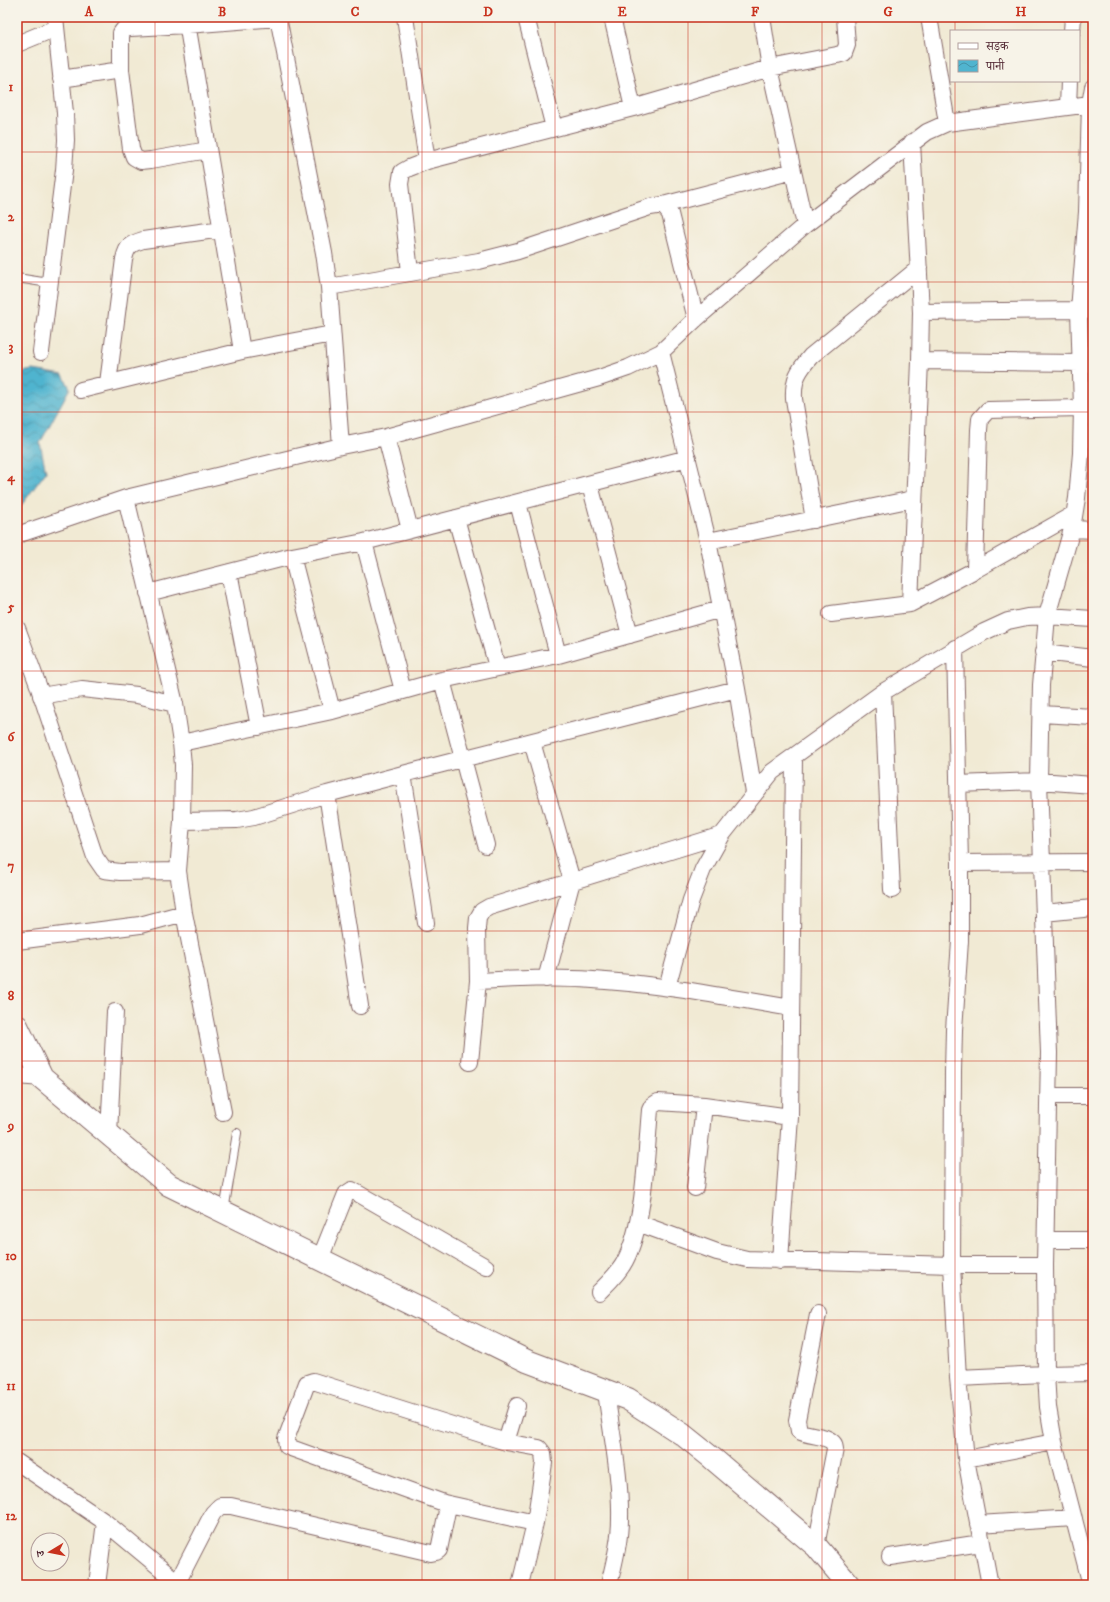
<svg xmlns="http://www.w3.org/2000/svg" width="1110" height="1602" font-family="'IM FELL DW Pica','Noto Serif Devanagari',serif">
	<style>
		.water { fill: url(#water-waves); stroke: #4d6a7d }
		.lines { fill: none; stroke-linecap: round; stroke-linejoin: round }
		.lane-casing { stroke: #846666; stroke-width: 10 }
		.street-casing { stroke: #846666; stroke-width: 18 }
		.secondary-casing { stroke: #846666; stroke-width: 24 }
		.lane { stroke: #fff; stroke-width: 8 }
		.street { stroke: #fff; stroke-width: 16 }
		.secondary { stroke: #fff; stroke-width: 22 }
		.grid { fill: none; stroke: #c8321e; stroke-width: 1; stroke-opacity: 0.55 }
		.neatline { fill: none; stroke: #c8321e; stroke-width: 1.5 }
		.grid-label { font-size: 13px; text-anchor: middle; font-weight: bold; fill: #c8321e }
	</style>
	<defs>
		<pattern id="water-waves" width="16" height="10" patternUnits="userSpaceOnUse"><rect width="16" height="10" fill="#50b4cf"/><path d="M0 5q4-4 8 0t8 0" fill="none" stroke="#4492a8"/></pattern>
	</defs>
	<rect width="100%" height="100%" fill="#f7f3e8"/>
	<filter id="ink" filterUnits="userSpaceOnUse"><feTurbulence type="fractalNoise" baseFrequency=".025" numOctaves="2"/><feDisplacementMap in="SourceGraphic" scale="8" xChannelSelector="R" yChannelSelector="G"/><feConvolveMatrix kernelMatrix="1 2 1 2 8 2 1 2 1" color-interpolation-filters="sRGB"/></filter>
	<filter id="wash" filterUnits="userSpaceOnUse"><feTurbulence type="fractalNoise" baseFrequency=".012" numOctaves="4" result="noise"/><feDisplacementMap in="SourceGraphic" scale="16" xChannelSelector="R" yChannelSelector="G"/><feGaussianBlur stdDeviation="0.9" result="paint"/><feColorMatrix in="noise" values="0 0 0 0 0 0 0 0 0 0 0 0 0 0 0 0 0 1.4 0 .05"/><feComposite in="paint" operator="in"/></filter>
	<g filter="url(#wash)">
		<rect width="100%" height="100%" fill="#f1ead4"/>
		<!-- water -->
		<path class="water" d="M33 370 63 375 70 388 40 443 46 472 17 511V373Z"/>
	</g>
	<g filter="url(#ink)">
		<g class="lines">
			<defs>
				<path id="lane" d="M17 278 49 283
					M224 1211 237 1133"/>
				<path id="street" d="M186 17 242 351
					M278 17 324 253 329 287 341 446
					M405 17 427 161
					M526 17 554 128
					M612 17 633 108
					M762 17 770 68 805 225
					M929 17 947 123
					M1072 31 1073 17
					M17 44 56 28
					M61 79 121 70
					M1068 107 1069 81
					M208 150 151 160 141 161 134 157 131 149 121 70V33L124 29 130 28 187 25 278 18
					M663 205 793 171
					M410 272 400 184 402 172 409 168 427 161 633 108 770 68 837 55 844 53 847 45 845 17
					M329 287 479 261 518 251 650 207 663 205 670 214 696 319
					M921 312 1079 310 1093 311
					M41 352 64 170 66 140 65 113 55 17
					M661 352 708 541 737 689 754 793
					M920 361 1080 363 1093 364
					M108 383 124 259C127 246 130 244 143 240L222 229
					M81 390 242 351 332 334
					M386 437 410 530
					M590 485 630 635
					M126 498 175 704 181 743 183 765 182 821 178 871 184 913 223 1112
					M518 503 558 655
					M456 518 497 667
					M814 520 794 399C793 379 798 371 811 356L919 268
					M1072 529 1093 530
					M17 535 126 498 341 446 386 437 599 378 628 368 661 352 696 319 805 225 927 132 947 123 1090 104 1093 100
					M708 541 913 499
					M364 542 403 691
					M292 556 332 711
					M975 570 979 430 980 419 988 410 1082 408
					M229 572 259 727
					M148 593 292 556 364 542 688 458
					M910 604 920 361 921 312 912 142
					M831 614 910 604 975 570 1074 514
					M17 628 38 685 95 857 104 870 120 872 178 871
					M955 648 960 863V941L954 1030 953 1072 952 1265 958 1378 966 1459 990 1585
					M1043 652 1093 658
					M442 680 486 845
					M883 692 892 890
					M41 696 82 689 137 695 175 704
					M1041 714 1093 717
					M532 742 572 881 546 979
					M181 743 332 711 442 680 558 655 721 609
					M403 774 426 923
					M958 784 1039 781 1093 785
					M327 794 360 1006
					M182 821 237 820 254 817 327 794 403 774 737 689
					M960 863 1093 862
					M1044 913 1093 908
					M17 941 140 925 184 913
					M478 981C516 979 555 977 593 980 660 984 726 997 791 1008
					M667 987 691 900 703 869 722 835 772 772 883 692 984 632 1008 621 1027 617 1047 616 1093 619
					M470 1062 478 981 477 928 478 918 482 911 489 907 722 835
					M17 1076 42 1078
					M1049 1096H1093
					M109 1134 115 1012
					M695 1188 704 1105
					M638 1223 717 1252 747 1259 952 1265H1045
					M1046 1240H1093
					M320 1259 346 1194 352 1190 486 1267
					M780 1261 790 1117 794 756
					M599 1292C608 1283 619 1273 625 1261 645 1223 646 1153 650 1110L652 1106 658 1102 704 1105 790 1117
					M958 1378 1046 1374 1093 1373
					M606 1391C611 1433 621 1476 620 1519 620 1541 614 1563 609 1585
					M506 1442 517 1406
					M966 1459 1054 1442
					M17 1462 105 1522 170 1576 183 1585
					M444 1503 535 1523
					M978 1524 1074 1518
					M816 1546 835 1449 834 1444C827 1434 810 1437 799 1431L797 1420 818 1314
					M890 1557 981 1543
					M178 1581 213 1513 220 1506H231L431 1553 436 1552 439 1550 447 1511 444 1503 291 1448 287 1446 286 1439 307 1383 313 1381 506 1442 539 1448 543 1453 544 1463 535 1523 520 1585
					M97 1585 105 1522
					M1091 1585 1054 1442 1048 1407 1046 1374 1045 1265 1049 1053 1039 781 1041 685 1047 616 1072 529 1077 498 1081 453 1082 408 1079 310 1087 212 1090 104 1093 87"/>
				<path id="secondary" d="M17 1026 42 1078 169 1185 527 1361 628 1399 682 1434 712 1458 816 1546 849 1585"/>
			</defs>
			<!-- lane casing -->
			<use href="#lane" class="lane-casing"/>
			<!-- street casing -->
			<use href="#street" class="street-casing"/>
			<!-- secondary casing -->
			<use href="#secondary" class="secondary-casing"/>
			<!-- lane -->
			<use href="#lane" class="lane"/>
			<!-- street -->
			<use href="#street" class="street"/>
			<!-- secondary -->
			<use href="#secondary" class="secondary"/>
		</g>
	</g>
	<!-- grid -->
	<path class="grid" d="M155 17V1585M288 17V1585M422 17V1585M555 17V1585M688 17V1585M822 17V1585M955 17V31M955 81V1585M17 152H1093M17 282H1093M17 412H1093M17 541H1093M17 671H1093M17 801H1093M17 931H1093M17 1061H1093M17 1190H1093M17 1320H1093M17 1450H1093"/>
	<!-- margin -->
	<rect width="1110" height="1602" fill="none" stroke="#f7f3e8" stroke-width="44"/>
	<!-- legend -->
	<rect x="950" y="30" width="130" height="52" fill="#f7f3e8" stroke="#b29e9c"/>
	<rect x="958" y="43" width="20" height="6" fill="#ffffff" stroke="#b29e9c"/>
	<text x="986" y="50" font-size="12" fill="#4a1f2b">सड़क</text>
	<rect x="958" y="60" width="20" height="12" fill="url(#water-waves)" stroke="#b29e9c"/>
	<text x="986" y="70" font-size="12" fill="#4a1f2b">पानी</text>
	<!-- north arrow -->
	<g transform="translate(50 1552) rotate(260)"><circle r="19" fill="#f7f3e8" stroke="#b29e9c"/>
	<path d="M0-3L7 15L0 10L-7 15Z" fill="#c8321e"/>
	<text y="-6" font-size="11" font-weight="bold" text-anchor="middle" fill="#4a1f2b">उ</text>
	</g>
	<rect x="22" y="22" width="1066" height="1558" class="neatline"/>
	<g class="grid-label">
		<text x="89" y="16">A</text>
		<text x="222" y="16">B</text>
		<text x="355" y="16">C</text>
		<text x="488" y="16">D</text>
		<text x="622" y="16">E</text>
		<text x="755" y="16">F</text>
		<text x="888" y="16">G</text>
		<text x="1021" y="16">H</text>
		<text x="11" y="91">1</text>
		<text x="11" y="221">2</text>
		<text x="11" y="351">3</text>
		<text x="11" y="481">4</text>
		<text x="11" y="611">5</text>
		<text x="11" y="741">6</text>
		<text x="11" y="870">7</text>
		<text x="11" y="1000">8</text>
		<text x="11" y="1130">9</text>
		<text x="11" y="1260">10</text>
		<text x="11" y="1390">11</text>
		<text x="11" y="1520">12</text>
	</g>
</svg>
